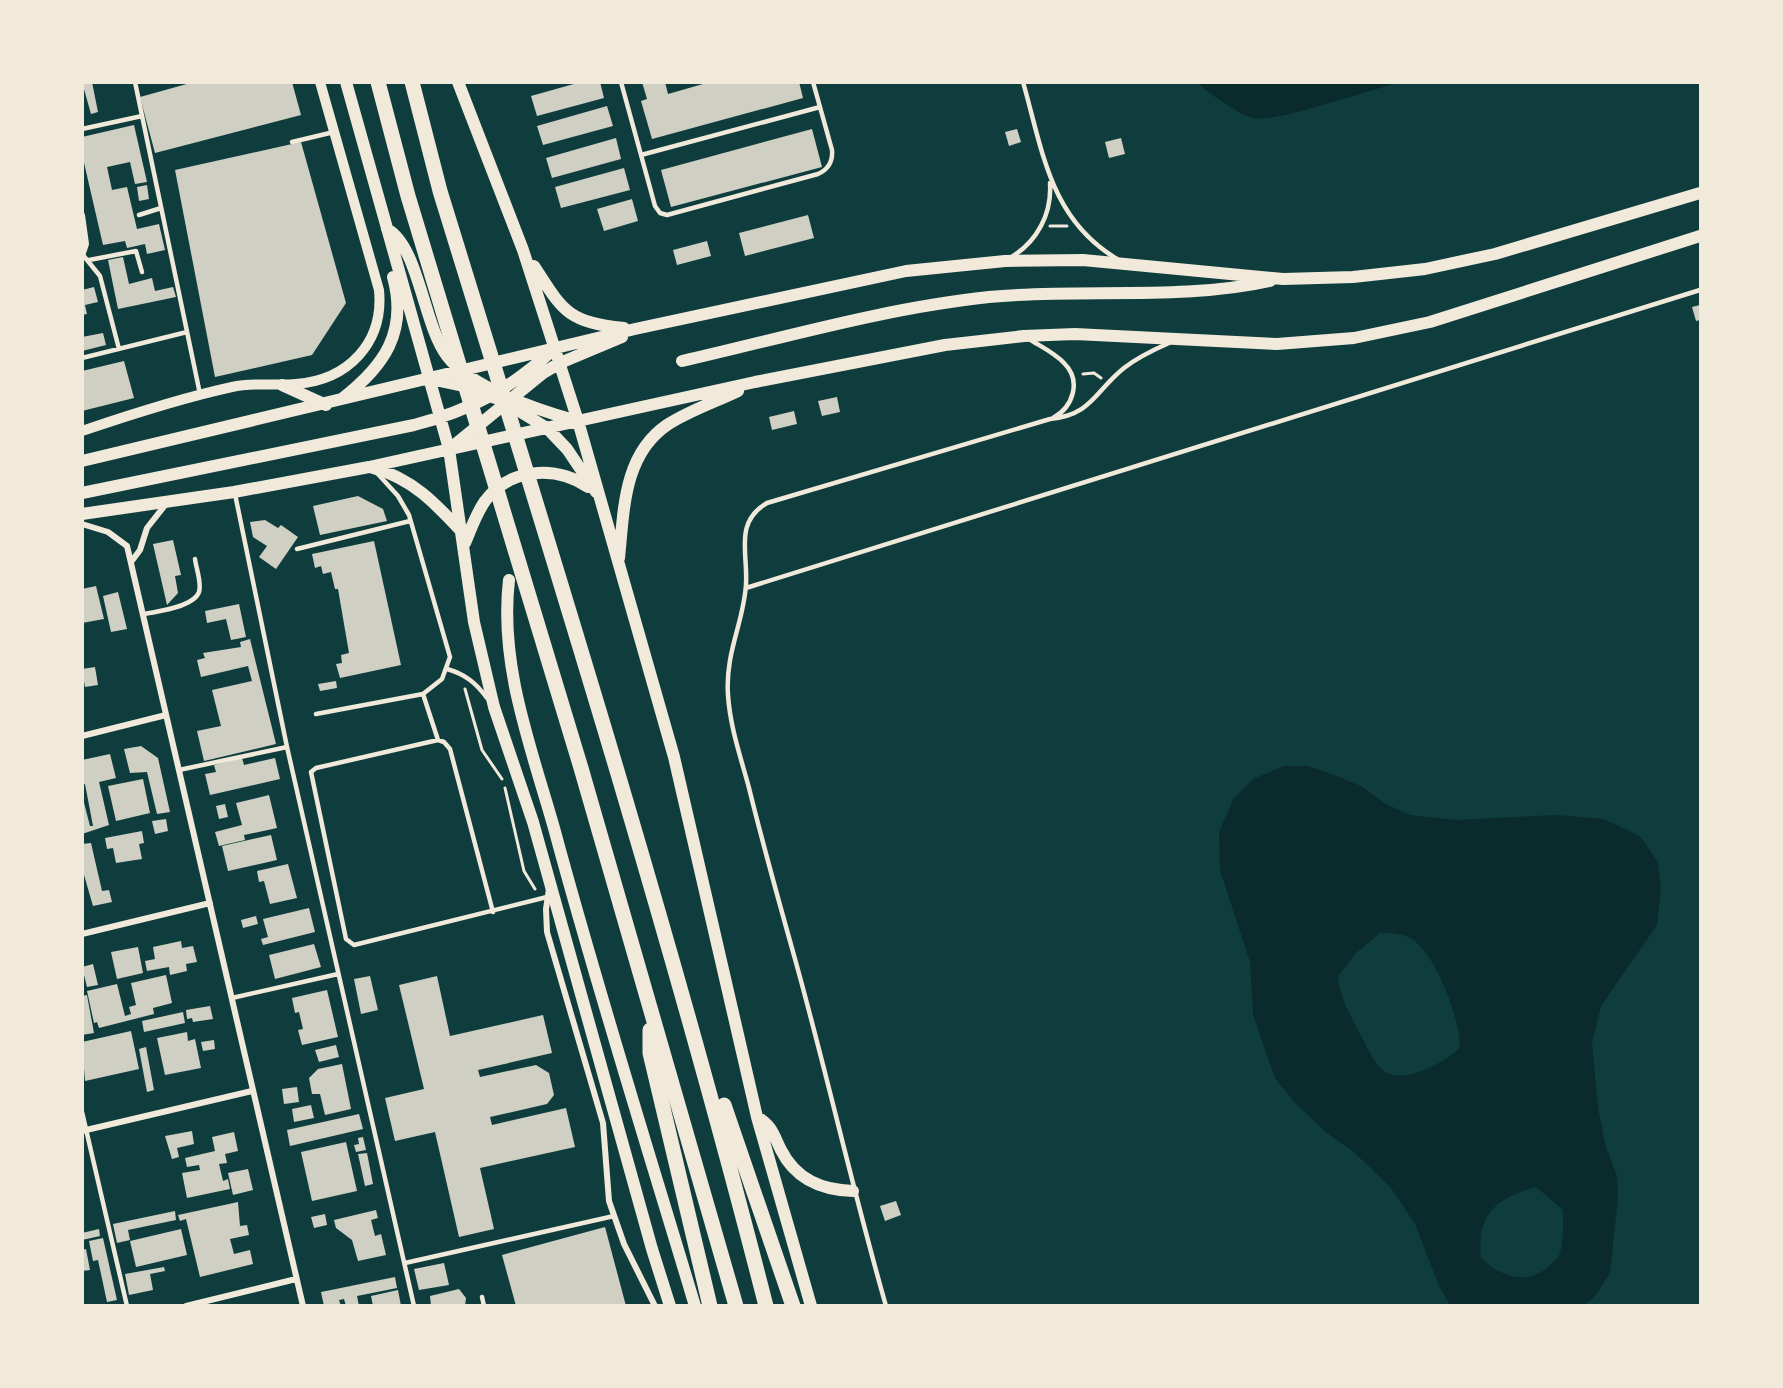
<svg xmlns="http://www.w3.org/2000/svg" width="1783" height="1388" font-family="Karla,sans-serif">
	<style>
		.water { fill: #0a2a2b; fill-rule: evenodd }
		.building { fill: #cfcfc3 }
		.lines { fill: none; stroke-linecap: round; stroke-linejoin: round }
		.path { stroke: #f1e9da; stroke-width: 3 }
		.service { stroke: #f1e9da; stroke-width: 4.5 }
		.minor { stroke: #f1e9da; stroke-width: 6 }
		.tertiary { stroke: #f1e9da; stroke-width: 10 }
		.secondary { stroke: #f1e9da; stroke-width: 12 }
		.primary { stroke: #f1e9da; stroke-width: 15 }
	</style>
	<rect width="100%" height="100%" fill="#0f3d3e"/>
	<!-- water -->
	<path class="water" d="M1198 83H1397C1369 90 1276 123 1253 118 1238 114 1208 93 1198 83Z
		M1284 766H1308L1329 773 1361 786 1386 804 1410 815 1455 820 1557 815 1604 819 1640 836 1658 862 1661 889 1657 925 1601 1006 1592 1044 1598 1108 1606 1147 1617 1176 1618 1197 1610 1273 1596 1295 1584 1305H1450L1439 1286 1415 1224 1391 1188 1355 1153 1327 1133 1294 1102 1275 1078 1253 1015 1250 962 1220 870 1219 832 1234 798 1253 779ZM1380 933C1391 933 1402 933 1412 939 1437 956 1460 1019 1460 1048 1444 1062 1405 1086 1384 1071 1373 1063 1366 1044 1359 1032 1349 1013 1340 998 1338 976L1357 952ZM1536 1187 1563 1210C1563 1224 1564 1240 1560 1253 1559 1257 1554 1261 1551 1264 1530 1287 1500 1277 1481 1258 1477 1213 1495 1199 1536 1187Z"/>
	<!-- building -->
	<path class="building" d="M82 82H92L98 112 91 114Z
		M194 82H292L301 115 155 153 140 97Z
		M581 82H600L604 98 537 116 531 96Z
		M642 82H665L668 94 710 82H799L803 98 652 139 641 101 647 99Z
		M607 106 613 126 543 145 537 126Z
		M134 125 147 182 135 184 130 162 107 167 112 190 127 187 137 229 159 224 165 250 147 254 145 244 127 248 125 241 103 245 82 154V137Z
		M812 129 822 167 671 207 661 170Z
		M1017 129 1021 142 1009 146 1005 132Z
		M616 138 621 159 552 178 546 158Z
		M1121 138 1125 154 1109 158 1105 142Z
		M301 142 346 303 312 355 215 377 175 170Z
		M624 168 630 190 561 208 555 187Z
		M147 185 149 199 139 201 137 187Z
		M632 199 638 221 604 231 597 209Z
		M808 215 814 238 745 256 739 233Z
		M707 241 711 256 677 265 673 250Z
		M123 257 129 284 152 278 155 291 173 287 176 297 118 309 108 260Z
		M94 287 98 302 85 305 87 314 82 315V290Z
		M1700 305V320L1696 321 1692 307Z
		M103 333 106 345 82 351V337Z
		M124 361 134 398 82 411V371Z
		M837 397 840 412 822 416 818 401Z
		M794 411 797 424 772 430 769 417Z
		M358 496 383 509 387 521 320 535 313 506Z
		M265 520 278 528 281 525 298 537 276 569 259 557 267 546 253 537 250 522Z
		M173 540 181 575 175 576 178 593 167 605 153 544Z
		M374 541 401 665 340 678 336 664 342 663 341 655 349 653 338 589H335L331 572 323 574 321 566 315 568 312 554Z
		M96 586 104 619 82 623V589Z
		M118 592 127 629 111 632 103 596Z
		M239 604 246 637 231 640 226 619 207 623 205 611Z
		M250 639 276 744 204 761 197 731 221 726 212 690 252 681 248 666 201 677 197 660 205 658 203 653 241 647 240 642Z
		M95 667 98 685 85 687 82 669Z
		M336 681 337 688 320 691 318 684Z
		M141 746 158 758 170 812 157 814 147 772 130 773 124 749Z
		M110 754 116 778 99 782 109 825 82 834V795L90 826H93L85 784 82 785V760Z
		M242 758 244 765 275 758 280 779 210 795 205 774 216 772 214 765Z
		M143 779 150 813 116 821 108 786Z
		M269 795 277 828 244 835 245 840 219 846 215 832 242 825 236 803Z
		M225 804 228 817 219 819 216 806Z
		M166 819 168 831 155 834 152 821Z
		M142 831 144 843 139 844 142 859 116 863 113 848 107 849 105 838Z
		M271 835 277 860 228 871 222 846Z
		M91 843 102 891 109 890 112 902 93 906 82 868V844Z
		M288 864 297 898 270 904 264 881 259 882 257 871Z
		M309 908 315 932 263 945 261 939 268 937 263 919Z
		M256 916 258 924 243 928 241 920Z
		M181 941 182 948 193 946 197 962 186 964 187 971 170 975 169 967 147 971 145 961 155 959 153 947Z
		M314 944 321 967 275 979 269 955Z
		M138 947 143 973 117 979 111 952Z
		M93 964 98 985 87 987 82 967Z
		M166 975 172 1003 153 1008 154 1014 99 1028 97 1022 94 1023 87 991 117 984 125 1016 131 1014 129 1007 136 1005 131 983Z
		M370 976 378 1010 361 1014 354 979Z
		M437 976 450 1036 543 1015 552 1053 478 1070 480 1077 536 1065 549 1073 554 1095 547 1104 490 1117 492 1125 566 1108 575 1147 480 1168 494 1229 459 1237 435 1132 395 1141 385 1098 424 1089 399 985Z
		M327 990 338 1037 302 1045 298 1030 303 1029 299 1012 295 1013 292 998Z
		M87 995 94 1033 82 1035V996Z
		M210 1006 213 1019 193 1022 192 1018 187 1019 186 1010Z
		M183 1012 185 1023 144 1032 142 1021Z
		M131 1031 139 1069 85 1081 82 1042Z
		M187 1032 188 1041 195 1039 201 1068 165 1075 157 1038Z
		M214 1040 215 1049 203 1051 201 1042Z
		M336 1045 339 1057 319 1062 315 1050Z
		M146 1047 154 1090 147 1092 139 1049Z
		M342 1064 351 1109 325 1115 320 1094H312L309 1078 318 1069Z
		M297 1087 299 1102 284 1104 282 1089Z
		M311 1105 314 1118 294 1122 292 1109Z
		M359 1114 363 1129 290 1146 287 1130Z
		M192 1131 194 1144 177 1148 179 1157 172 1159 165 1136Z
		M234 1132 238 1151 225 1154 227 1163 219 1164 223 1181 228 1179 230 1189 187 1198 182 1173 200 1170 199 1165 187 1167 185 1158 215 1151 212 1137Z
		M363 1137 366 1150 356 1152 354 1145 359 1144 358 1138Z
		M346 1142 357 1191 312 1201 301 1152Z
		M367 1153 373 1184 365 1186 358 1154Z
		M248 1169 253 1190 233 1195 228 1173Z
		M896 1201 901 1215 885 1221 880 1206Z
		M238 1202 240 1226 247 1225 249 1235 230 1239 234 1254 250 1250 253 1264 200 1277 186 1219 180 1221 178 1215Z
		M376 1210 378 1218 371 1220 375 1236 381 1234 386 1255 358 1261 352 1240 336 1228 334 1220Z
		M175 1211 176 1220 128 1230 130 1240 117 1243 113 1224Z
		M325 1214 327 1225 314 1228 311 1217Z
		M605 1227 626 1306H516L502 1255Z
		M99 1229 100 1236 82 1240V1233Z
		M181 1229 187 1255 136 1267 130 1241Z
		M103 1238 117 1300 107 1302 98 1260 93 1261 89 1241Z
		M86 1249 90 1270 82 1271V1250Z
		M444 1263 449 1285 419 1290 414 1269Z
		M164 1267 165 1271 150 1274 153 1290 129 1295 125 1274Z
		M395 1277 397 1288 357 1296 359 1306H346L344 1299 339 1300 341 1306H324L321 1292Z
		M459 1289 466 1298 465 1306H431L430 1296Z
		M398 1290 401 1306H373L371 1296Z"/>
	<g class="lines">
		<!-- path -->
		<path class="path" d="M1050 226H1067
			M1083 374 1094 373 1101 378
			M465 689 482 750 502 779
			M505 788 524 871 535 889"/>
		<!-- service -->
		<path class="service" d="M135 82 200 394
			M621 82 655 206 660 213 667 215 818 174C829 169 833 161 832 150L813 82
			M1023 82C1043 152 1050 219 1117 259
			M82 129 142 116
			M292 142 334 132
			M641 155 820 107
			M139 215 161 208
			M83 255 100 276 119 349
			M1010 258C1037 242 1052 214 1050 183
			M89 260 136 251 142 272
			M1029 339C1040 346 1055 353 1064 363 1082 381 1073 407 1053 418
			M82 358 187 332
			M235 494 287 747 414 1306
			M297 549 410 521
			M746 588 1700 290
			M143 614C156 612 194 607 199 592 202 583 196 568 195 559
			M447 669C465 674 476 683 487 698
			M423 694 438 740
			M316 714 423 694 442 679 450 657 409 515 398 496 378 474
			M179 770 287 747
			M493 912 450 749 444 742 438 740 316 768 311 772 346 939 354 945 547 897
			M232 998 338 974
			M82 1112 127 1306
			M405 1263 614 1216
			M482 1297 484 1306
			M886 1306C853 1191 827 1074 795 959 779 902 763 845 749 788 741 758 730 727 728 695 725 652 744 622 746 584 748 553 734 522 767 503L1050 419C1092 415 1095 391 1124 368 1138 357 1153 350 1169 343"/>
		<!-- minor -->
		<path class="minor" d="M82 215 86 244 82 256
			M82 524 108 532 127 546 303 1306
			M131 562 140 550 147 528 166 504
			M82 736 166 715
			M549 889 546 909 547 932 603 1123 609 1201 624 1244 655 1306
			M82 934 210 903
			M82 1131 252 1091
			M186 1306 296 1279"/>
		<!-- tertiary -->
		<path class="tertiary" d="M82 431C132 414 181 398 232 387 254 382 275 386 296 384 348 380 384 343 379 290L320 82"/>
		<!-- secondary -->
		<path class="secondary" d="M346 82 449 449 474 622 494 707 533 822 652 1249 670 1306
			M458 82 523 250 578 421 674 757 757 1117 811 1306
			M387 229C419 247 423 324 447 356 470 387 538 410 574 420
			M534 266C563 311 567 322 624 328
			M682 361C783 338 885 308 989 297 1080 288 1182 301 1270 281
			M435 380 468 387 495 398
			M282 385 326 405
			M343 398C384 366 408 332 393 277
			M511 406 547 428 567 449 596 492
			M452 447 543 373 560 363 622 337
			M82 461 635 329 906 271 1005 261 1083 260 1283 279 1353 277 1425 269 1495 254 1700 193
			M373 468C412 478 436 504 463 533
			M82 493 414 425C472 410 510 389 554 349
			M82 514 234 492 369 467 755 382 945 345 1024 336 1075 334 1277 344 1354 338 1430 322 1700 236
			M465 543C471 529 476 514 485 501 510 468 555 465 588 487
			M619 558C624 511 623 455 667 425 688 411 715 402 738 391
			M509 580C499 665 531 747 554 828 597 988 647 1146 695 1306
			M757 1117C772 1125 774 1136 781 1150 796 1180 822 1190 853 1191"/>
		<!-- primary -->
		<path class="primary" d="M378 82 408 196 581 768 736 1306
			M412 82 440 191C554 561 670 930 766 1306
			M650 1030V1053L710 1306
			M724 1105 793 1306"/>
	</g>
	<!-- border -->
	<rect width="1783" height="1388" fill="none" stroke="#f1e9da" stroke-width="168"/>
</svg>
